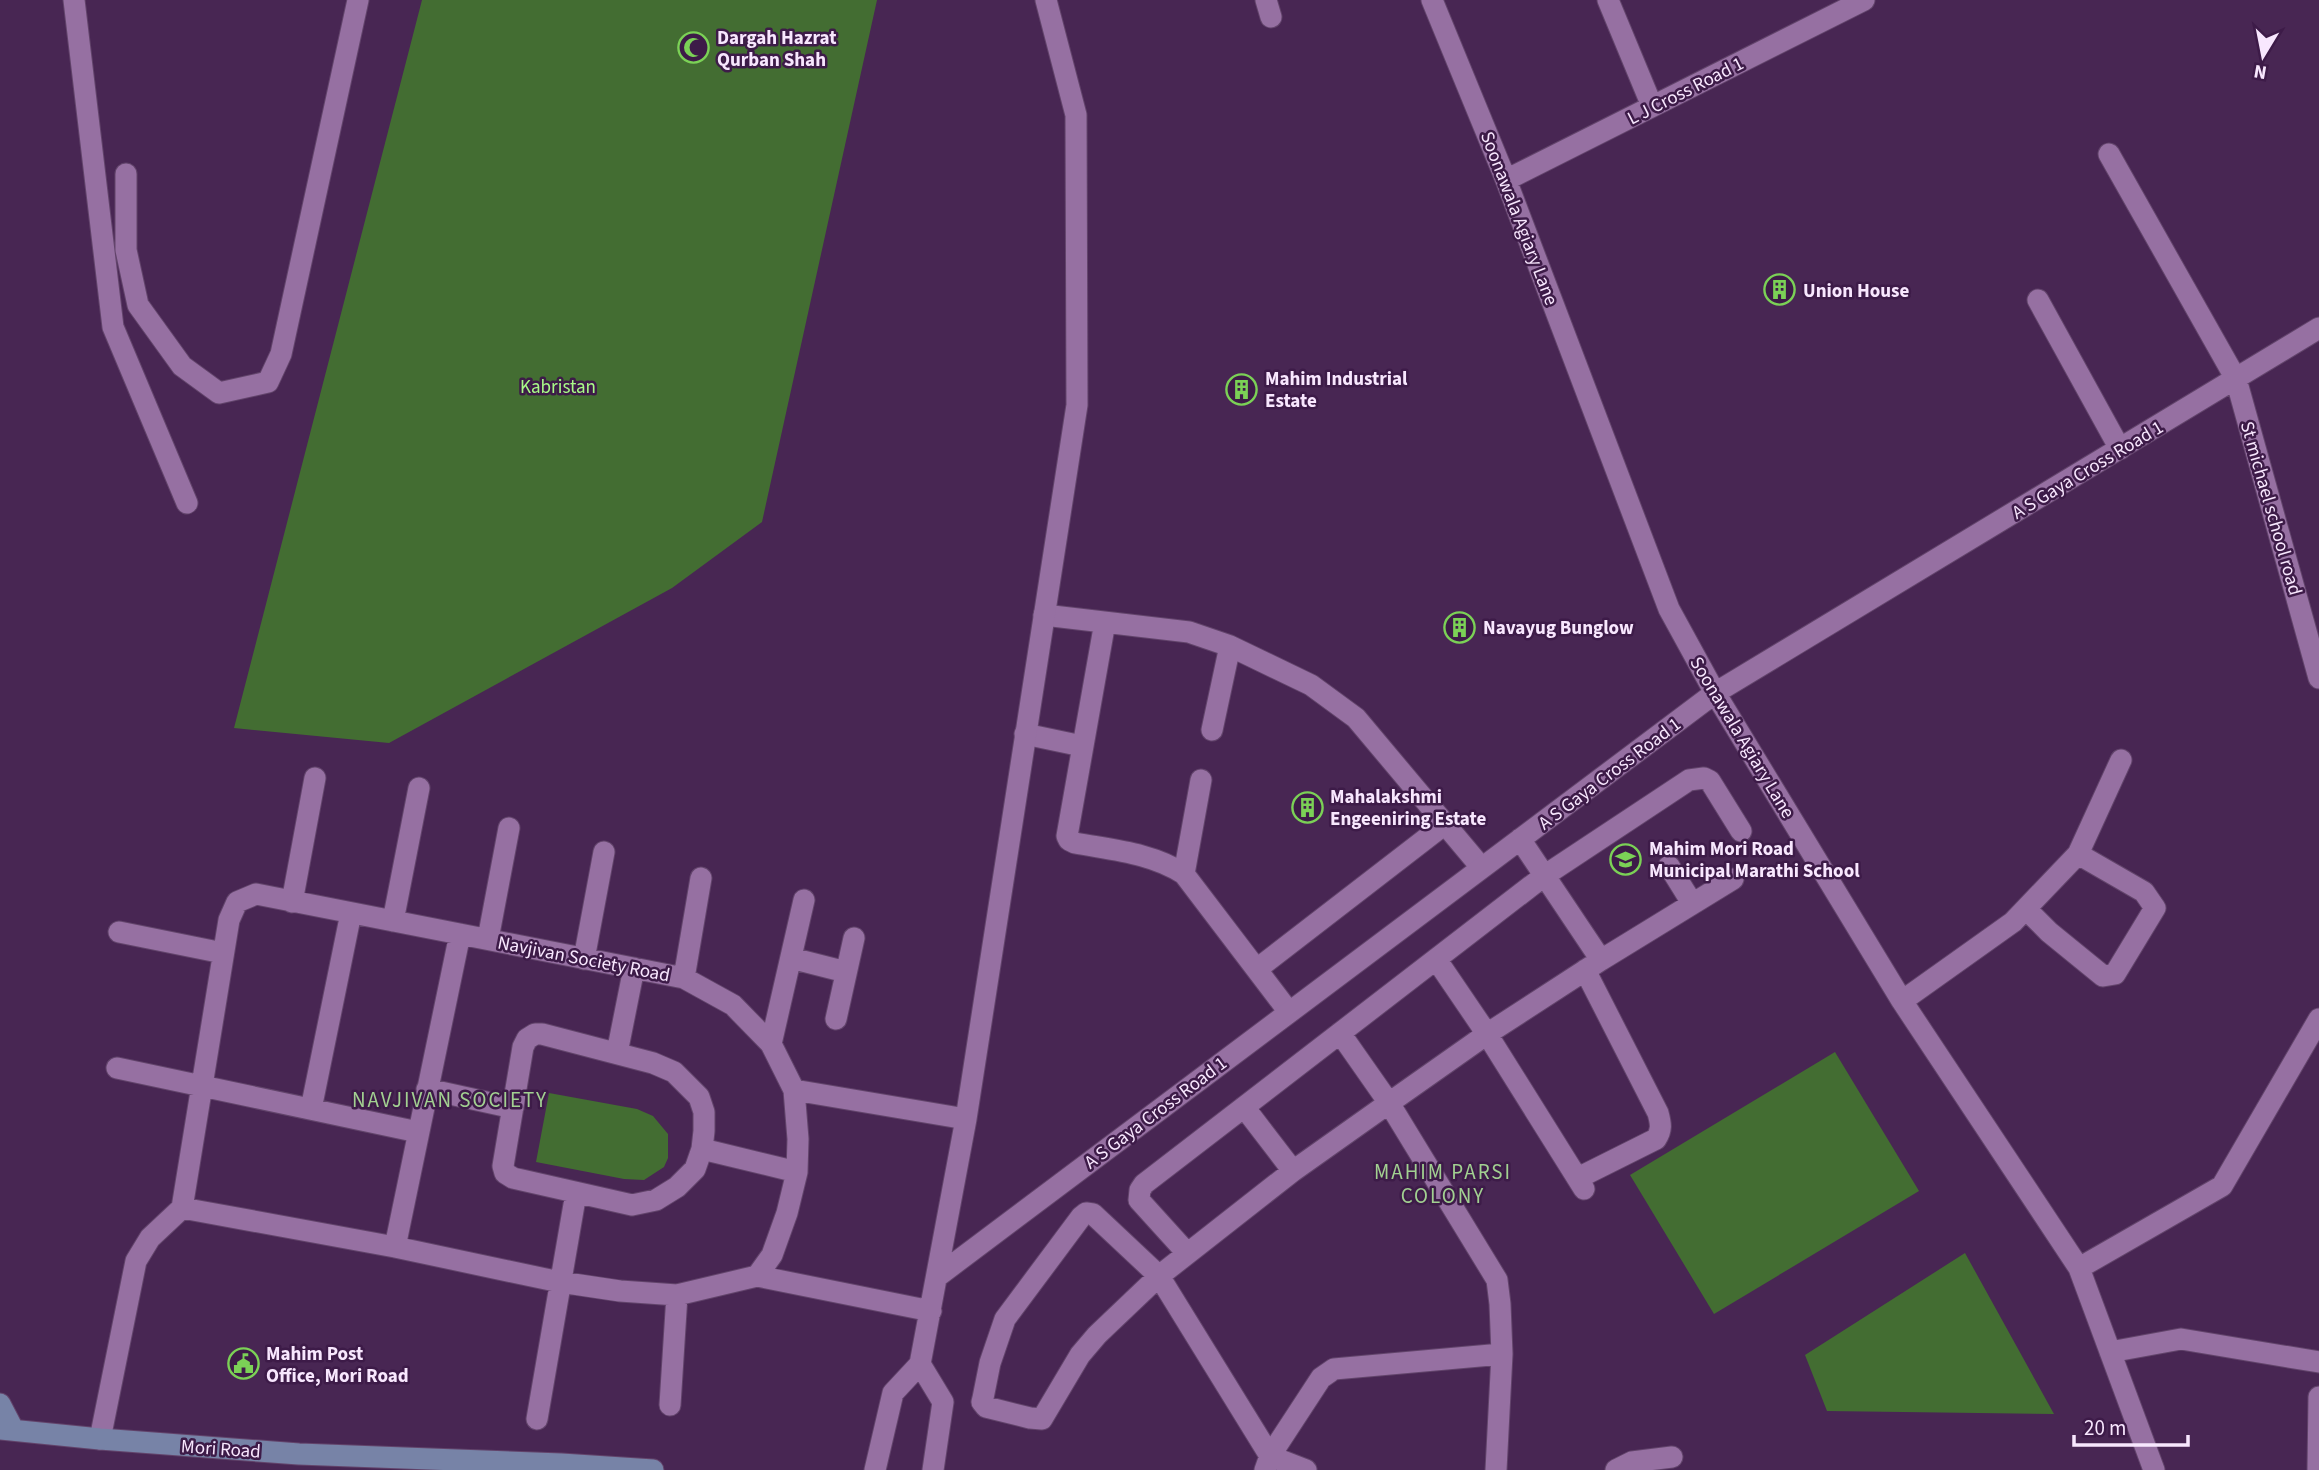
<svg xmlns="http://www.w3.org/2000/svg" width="2319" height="1470" font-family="'Source Sans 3',sans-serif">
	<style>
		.green { fill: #436d32 }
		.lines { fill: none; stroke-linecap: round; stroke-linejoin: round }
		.service-casing { stroke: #62446b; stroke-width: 23 }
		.minor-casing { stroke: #62446b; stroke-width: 23 }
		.secondary-casing { stroke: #62446b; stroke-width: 23 }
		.service { stroke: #9670a2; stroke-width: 21 }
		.minor { stroke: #9670a2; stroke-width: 21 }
		.secondary { stroke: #7783a7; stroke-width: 21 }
		.labels { text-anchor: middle; stroke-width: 5; stroke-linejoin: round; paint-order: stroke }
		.poi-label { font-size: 19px; font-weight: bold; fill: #f8e7fe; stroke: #3d1b48; text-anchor: start }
		.street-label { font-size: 19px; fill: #f8e7fe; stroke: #3d1b48 }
		.park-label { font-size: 19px; fill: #a9fc88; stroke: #3d1b48 }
		.neighbourhood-label { font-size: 21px; letter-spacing: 2px; fill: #a2d091; stroke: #3d1b48 }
	</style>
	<rect width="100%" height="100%" fill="#482653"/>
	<!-- green -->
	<path class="green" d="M422 0H877L762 522 672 588 389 743 234 728Z
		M1835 1052 1919 1191 1714 1314 1630 1175Z
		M549 1093 637 1109 653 1116 668 1134V1158L664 1167 644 1180 624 1179 536 1162Z
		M1965 1253 2054 1414 1827 1411 1805 1355Z"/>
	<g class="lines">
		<defs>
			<path id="service" d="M1044 615 1189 632 1230 646 1311 685 1356 718 1481 867
				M1105 622 1067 836 1069 840 1075 843C1112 850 1152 853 1184 874L1289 1012
				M1212 730 1230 646
				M1025 734 1082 746
				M1184 874 1201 780
				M1257 969 1445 824"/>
			<path id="minor" d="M74 0 113 327 187 503
				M1266 0 1271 17
				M1432 0 1506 180 1669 609 1715 693 1902 1001 2079 1268 2154 1470
				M1608 0 1652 106
				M2109 154 2236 379 2319 678
				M126 174V250L138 305 182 366 219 393 268 382 281 354 358 0
				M1506 180 1864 0
				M2038 300 2120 449
				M1669 866 1692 903
				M256 894 684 978 733 1005 771 1044 794 1090 798 1139 797 1172 787 1213 772 1255 757 1276 677 1295 620 1291 560 1282 395 1247 182 1208 229 920 237 902Z
				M292 902 315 778
				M2026 909 2049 932 2103 976 2115 974 2155 908 2144 892 2078 854
				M393 921 419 788
				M119 932 223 953
				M488 939 509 828
				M791 958 846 972
				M584 959 604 852
				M1436 959 1487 1034 1584 1189
				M1601 960 1733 879
				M684 978 701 878
				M1902 1001 2013 922 2078 854 2121 760
				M836 1019 854 938
				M1340 1033 1389 1103 1293 1171 1159 1276 1270 1456 1321 1378 1334 1369 1502 1354 1500 1304 1497 1280 1389 1103 1487 1034 1601 960 1520 839
				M535 1034H542L653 1063 674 1072 699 1097 704 1112V1131L702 1149 695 1169 677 1187 656 1200 632 1205 513 1178 505 1173 503 1166 523 1047 527 1039Z
				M771 1044 804 900
				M617 1053 634 968
				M117 1068 418 1132
				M427 1089 513 1108
				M794 1090 966 1119
				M1244 1107 1293 1171
				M311 1109 351 913
				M702 1149 797 1172
				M1578 1178 1656 1139C1662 1130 1661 1124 1658 1113L1585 970
				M1086 1213 1093 1214 1159 1276 1097 1335 1080 1355 1042 1419 1030 1418 986 1407 982 1402 983 1398 990 1363 1005 1319 1081 1217Z
				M395 1247 460 934
				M1187 1253 1139 1200 1140 1190 1144 1184 1544 876 1689 780 1704 778 1710 781 1741 831
				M2079 1268 2222 1186 2319 1019
				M757 1276 931 1311
				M938 1276 1715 693 2319 328
				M2110 1352 2181 1339 2319 1362
				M920 1364 966 1119 1077 405 1076 115 1046 0
				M670 1405 677 1295
				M537 1419 576 1193
				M100 1439 136 1261 150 1238 182 1208
				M2318 1469 2319 1397
				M875 1470 893 1393 920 1364 943 1402 933 1470
				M1265 1470 1270 1456 1306 1470
				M1496 1470 1502 1354
				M1616 1470 1632 1462 1672 1457"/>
			<path id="secondary" d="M0 1404 13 1429
				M0 1429 100 1439 299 1454 561 1464 653 1470"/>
		</defs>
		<!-- service casing -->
		<use href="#service" class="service-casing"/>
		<!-- minor casing -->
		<use href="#minor" class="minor-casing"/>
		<!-- secondary casing -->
		<use href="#secondary" class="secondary-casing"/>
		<!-- service -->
		<use href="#service" class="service"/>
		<!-- minor -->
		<use href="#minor" class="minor"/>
		<!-- secondary -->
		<use href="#secondary" class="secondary"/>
	</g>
	<!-- icons -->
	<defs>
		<symbol id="mosque-ring" viewBox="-11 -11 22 22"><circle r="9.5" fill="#3d1b48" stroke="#7bd156" stroke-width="1.5"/><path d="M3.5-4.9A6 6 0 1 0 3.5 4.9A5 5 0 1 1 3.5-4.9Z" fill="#7bd156"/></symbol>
		<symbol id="building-ring" viewBox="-11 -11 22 22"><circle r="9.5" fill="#3d1b48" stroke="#7bd156" stroke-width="1.5"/><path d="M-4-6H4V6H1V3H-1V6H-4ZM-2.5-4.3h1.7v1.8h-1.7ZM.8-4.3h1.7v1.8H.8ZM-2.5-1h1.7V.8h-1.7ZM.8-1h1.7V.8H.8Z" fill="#7bd156"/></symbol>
		<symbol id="school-ring" viewBox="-11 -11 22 22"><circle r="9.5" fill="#3d1b48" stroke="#7bd156" stroke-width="1.5"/><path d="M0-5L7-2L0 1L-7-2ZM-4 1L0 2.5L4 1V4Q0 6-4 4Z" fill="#7bd156"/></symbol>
		<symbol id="civic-ring" viewBox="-11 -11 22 22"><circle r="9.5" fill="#3d1b48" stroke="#7bd156" stroke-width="1.5"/><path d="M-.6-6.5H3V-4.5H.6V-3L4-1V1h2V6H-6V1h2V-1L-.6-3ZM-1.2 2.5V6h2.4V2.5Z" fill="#7bd156"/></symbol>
	</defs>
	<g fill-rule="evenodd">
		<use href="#mosque-ring" x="676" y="30" width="35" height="35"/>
		<use href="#building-ring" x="1762" y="272" width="35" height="35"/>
		<use href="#building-ring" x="1224" y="372" width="35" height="35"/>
		<use href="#building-ring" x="1442" y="610" width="35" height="35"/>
		<use href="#building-ring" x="1290" y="790" width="35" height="35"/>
		<use href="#school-ring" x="1608" y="842" width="35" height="35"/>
		<use href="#civic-ring" x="226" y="1346" width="35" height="35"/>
	</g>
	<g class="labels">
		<!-- poi labels -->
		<g class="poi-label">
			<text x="717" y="44">Dargah Hazrat<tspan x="717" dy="22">Qurban Shah</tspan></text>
			<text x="1803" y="297">Union House</text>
			<text x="1265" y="385">Mahim Industrial<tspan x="1265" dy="22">Estate</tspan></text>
			<text x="1483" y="634">Navayug Bunglow</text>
			<text x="1330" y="803">Mahalakshmi<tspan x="1330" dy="22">Engeeniring Estate</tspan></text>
			<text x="1649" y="855">Mahim Mori Road<tspan x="1649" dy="22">Municipal Marathi School</tspan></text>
			<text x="266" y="1360">Mahim Post<tspan x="266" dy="22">Office, Mori Road</tspan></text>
		</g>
		<!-- street labels -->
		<g class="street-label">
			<text transform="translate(1685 90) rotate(-27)" y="7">L J Cross Road 1</text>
			<text transform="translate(1520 218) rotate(69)" y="7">Soonawala Agiary Lane</text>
			<text transform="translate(2087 469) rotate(-31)" y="7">A S Gaya Cross Road 1</text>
			<text transform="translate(2272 508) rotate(74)" y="7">St michael school road</text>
			<text transform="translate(1743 737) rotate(59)" y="7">Soonawala Agiary Lane</text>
			<text transform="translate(1609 773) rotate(-37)" y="7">A S Gaya Cross Road 1</text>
			<text transform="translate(584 958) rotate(11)" y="7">Navjivan Society Road</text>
			<text transform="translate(1155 1112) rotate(-37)" y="7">A S Gaya Cross Road 1</text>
			<text transform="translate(221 1448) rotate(4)" y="7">Mori Road</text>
		</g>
		<!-- park labels -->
		<g class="park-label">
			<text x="558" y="393">Kabristan</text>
		</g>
		<!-- neighbourhood labels -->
		<g class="neighbourhood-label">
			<text x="450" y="1107">NAVJIVAN SOCIETY</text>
			<text x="1443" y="1179">MAHIM PARSI<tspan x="1443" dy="24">COLONY</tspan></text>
		</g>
	</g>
	<!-- north arrow -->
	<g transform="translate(2263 56) rotate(190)" stroke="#3d1b48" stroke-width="5" paint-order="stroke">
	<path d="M0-5L12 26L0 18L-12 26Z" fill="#f8e7fe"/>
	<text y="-10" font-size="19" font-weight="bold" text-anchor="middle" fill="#f8e7fe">N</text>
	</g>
	<!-- scale -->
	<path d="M2074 1435v10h114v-10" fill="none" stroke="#f8e7fe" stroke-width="3.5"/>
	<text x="2084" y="1435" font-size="21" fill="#f8e7fe" stroke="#3d1b48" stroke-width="5" paint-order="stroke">20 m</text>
</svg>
